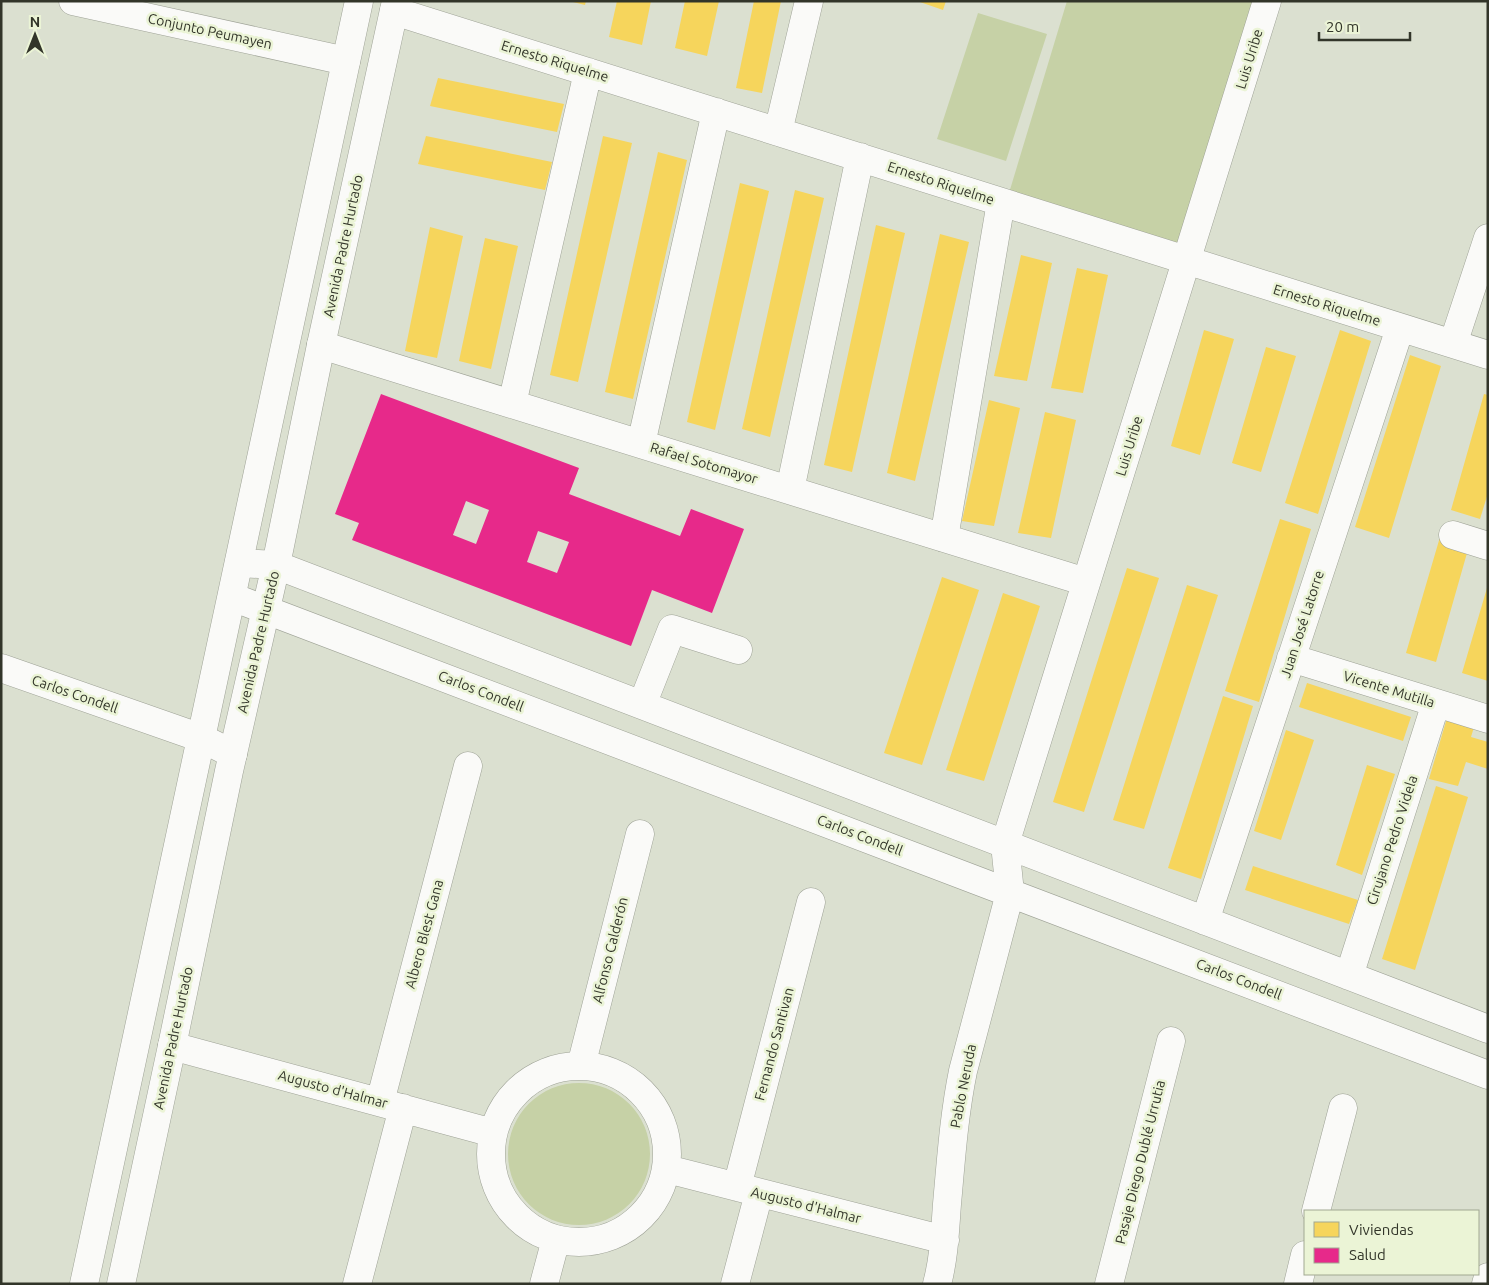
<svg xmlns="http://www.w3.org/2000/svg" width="1489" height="1285" font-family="Ubuntu,sans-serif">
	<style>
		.green { fill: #c6d1a6 }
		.homes { fill: #f6d55c }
		.health { fill: #e7298a; fill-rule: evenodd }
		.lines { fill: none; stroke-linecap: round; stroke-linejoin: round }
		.minor-casing { stroke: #9ea296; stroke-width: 29 }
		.major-casing { stroke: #9ea296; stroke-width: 29 }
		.minor { stroke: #fafaf8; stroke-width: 28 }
		.major { stroke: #fafaf8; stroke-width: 28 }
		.labels { text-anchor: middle; stroke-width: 5; stroke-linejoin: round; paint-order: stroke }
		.street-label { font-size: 14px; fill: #323529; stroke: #ebf4d6 }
	</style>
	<rect width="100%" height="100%" fill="#dbe0d0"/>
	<!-- green -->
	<path class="green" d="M1067 1H1256L1180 248 1009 193Z
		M978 13 1047 34 1006 161 937 139Z
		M508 1154a71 71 0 1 1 142 0a71 71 0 1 1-142 0Z"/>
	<!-- homes -->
	<path class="homes" d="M569 1H586L585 5Z
		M617 1H651L642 45 609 37Z
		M685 1H719L707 56 675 48Z
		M754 1H781L762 93 736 88Z
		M917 1H946L943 10Z
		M438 78 564 104 557 132 430 106Z
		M426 136 552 162 545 190 418 164Z
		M603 136 632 143 578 382 550 375Z
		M658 152 687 160 633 399 605 392Z
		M740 183 769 191 715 430 687 422Z
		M795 190 824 198 770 437 742 429Z
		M876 225 905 233 852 472 824 465Z
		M430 227 463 236 437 358 405 351Z
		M940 234 969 242 915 481 887 473Z
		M485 238 518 246 491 369 459 361Z
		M1021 255 1052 263 1027 381 994 376Z
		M1077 268 1108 275 1083 393 1051 388Z
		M1204 330 1234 339 1200 455 1171 446Z
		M1340 330 1371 341 1318 514 1285 503Z
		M1266 347 1296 356 1261 472 1232 463Z
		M1410 355 1441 366 1389 538 1355 527Z
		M1484 394 1488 395V493L1480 519 1451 510Z
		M989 400 1020 408 994 526 962 521Z
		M1045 412 1076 420 1051 538 1018 533Z
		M1280 519 1311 529 1259 702 1225 691Z
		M1440 537 1469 546 1436 662 1406 653Z
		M1127 568 1159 578 1084 812 1053 802Z
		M942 577 979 590 922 765 884 753Z
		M1187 585 1218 595 1144 829 1113 820Z
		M1487 588H1488V681L1462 673Z
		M1003 593 1040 606 984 781 946 770Z
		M1307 683 1411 717 1403 741 1299 707Z
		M1223 696 1253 706 1201 879 1168 868Z
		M1447 718 1474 727 1471 737 1488 742V769L1466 762 1458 786 1429 779Z
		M1286 730 1314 740 1281 840 1254 831Z
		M1367 765 1395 774 1362 875 1336 865Z
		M1436 786 1468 797 1415 970 1382 959Z
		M1253 866 1358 900 1349 924 1245 890Z"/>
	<!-- health -->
	<path class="health" d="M381 394 579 468 569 494 680 536 691 509 744 529 712 613 652 590 631 646 352 540 359 523 335 514ZM466 501 489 510 476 544 453 535ZM538 531 569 542 557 573 527 562Z"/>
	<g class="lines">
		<defs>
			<path id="minor" d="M73 1 346 61
				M394 11 1488 355
				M778 132 809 1
				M1453 344 1488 238
				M321 345 1086 582
				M512 404 588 72
				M641 444 716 112
				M790 490 860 157
				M1453 535 1488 546
				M944 538 1001 202
				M239 563 276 565 1488 1029
				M232 597 1488 1075
				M1291 658 1488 719
				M1 668 201 738 233 754
				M642 705 672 629 738 650
				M1205 921 1400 328
				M1349 976 1436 703
				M172 1046 493 1133
				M491 1154a88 88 0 1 1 176 0a88 88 0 1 1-176 0Z
				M581 1066 640 834
				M380 1102 468 766
				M667 1169 945 1240
				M737 1187 811 902
				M1316 1211 1343 1108
				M357 1284 403 1108
				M544 1284 556 1239
				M735 1284 759 1193
				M937 1284C944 1258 945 1231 947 1204 951 1160 954 1115 963 1071L1010 893 1005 844 1267 1
				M1109 1284 1171 1041
				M1298 1284 1305 1255
				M1486 1284 1488 1277"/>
			<path id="major" d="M84 1284 359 1
				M121 1284 172 1046 229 771 276 565 321 345 396 1"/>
		</defs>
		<!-- minor casing -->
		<use href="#minor" class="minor-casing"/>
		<!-- major casing -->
		<use href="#major" class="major-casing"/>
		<!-- minor -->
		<use href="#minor" class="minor"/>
		<!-- major -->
		<use href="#major" class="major"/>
	</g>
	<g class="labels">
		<!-- street labels -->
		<g class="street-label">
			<text transform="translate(210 31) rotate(12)" y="5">Conjunto Peumayen</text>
			<text transform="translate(1249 59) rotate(-73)" y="5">Luis Uribe</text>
			<text transform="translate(555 61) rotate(17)" y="5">Ernesto Riquelme</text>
			<text transform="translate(941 183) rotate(18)" y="5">Ernesto Riquelme</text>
			<text transform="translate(343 246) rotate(-78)" y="5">Avenida Padre Hurtado</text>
			<text transform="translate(1327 305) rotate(17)" y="5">Ernesto Riquelme</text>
			<text transform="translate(1129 446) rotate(-73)" y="5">Luis Uribe</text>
			<text transform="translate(704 463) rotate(17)" y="5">Rafael Sotomayor</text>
			<text transform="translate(1302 624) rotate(-72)" y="5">Juan José Latorre</text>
			<text transform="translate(258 642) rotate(-77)" y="5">Avenida Padre Hurtado</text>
			<text transform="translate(1389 689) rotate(17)" y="5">Vicente Mutilla</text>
			<text transform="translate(481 691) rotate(21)" y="5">Carlos Condell</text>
			<text transform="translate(75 694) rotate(19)" y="5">Carlos Condell</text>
			<text transform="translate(860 835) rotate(21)" y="5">Carlos Condell</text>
			<text transform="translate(1392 840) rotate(-72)" y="5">Cirujano Pedro Videla</text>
			<text transform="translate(424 934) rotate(-75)" y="5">Albero Blest Gana</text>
			<text transform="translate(610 950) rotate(-76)" y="5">Alfonso Calderón</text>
			<text transform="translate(1239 979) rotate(21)" y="5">Carlos Condell</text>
			<text transform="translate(173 1038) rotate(-78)" y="5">Avenida Padre Hurtado</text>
			<text transform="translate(774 1044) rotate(-75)" y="5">Fernando Santivan</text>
			<text transform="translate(963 1086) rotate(-79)" y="5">Pablo Neruda</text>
			<text transform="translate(333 1089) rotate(15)" y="5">Augusto d'Halmar</text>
			<text transform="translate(1140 1162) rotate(-76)" y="5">Pasaje Diego Dublé Urrutia</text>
			<text transform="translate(806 1205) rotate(14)" y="5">Augusto d'Halmar</text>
		</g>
	</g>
	<!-- border -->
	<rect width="1489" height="1285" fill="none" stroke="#323529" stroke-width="5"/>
	<!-- legend -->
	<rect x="1304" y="1210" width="175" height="65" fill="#ebf4d6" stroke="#a1a891"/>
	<rect x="1314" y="1222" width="25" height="15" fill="#f6d55c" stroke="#a1a891"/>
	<text x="1349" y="1235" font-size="15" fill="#323529">Viviendas</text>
	<rect x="1314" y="1248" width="25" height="15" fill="#e7298a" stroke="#a1a891"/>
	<text x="1349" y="1260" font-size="15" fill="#323529">Salud</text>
	<!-- north arrow -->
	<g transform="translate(35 35)" stroke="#ebf4d6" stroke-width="4" paint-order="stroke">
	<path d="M0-4L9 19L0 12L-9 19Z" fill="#323529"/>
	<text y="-8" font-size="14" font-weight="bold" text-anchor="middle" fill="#323529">N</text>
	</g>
	<!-- scale -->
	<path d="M1319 32v8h91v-8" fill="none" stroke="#323529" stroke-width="2.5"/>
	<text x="1326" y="32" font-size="15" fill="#323529" stroke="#ebf4d6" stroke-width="4" paint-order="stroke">20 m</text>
</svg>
